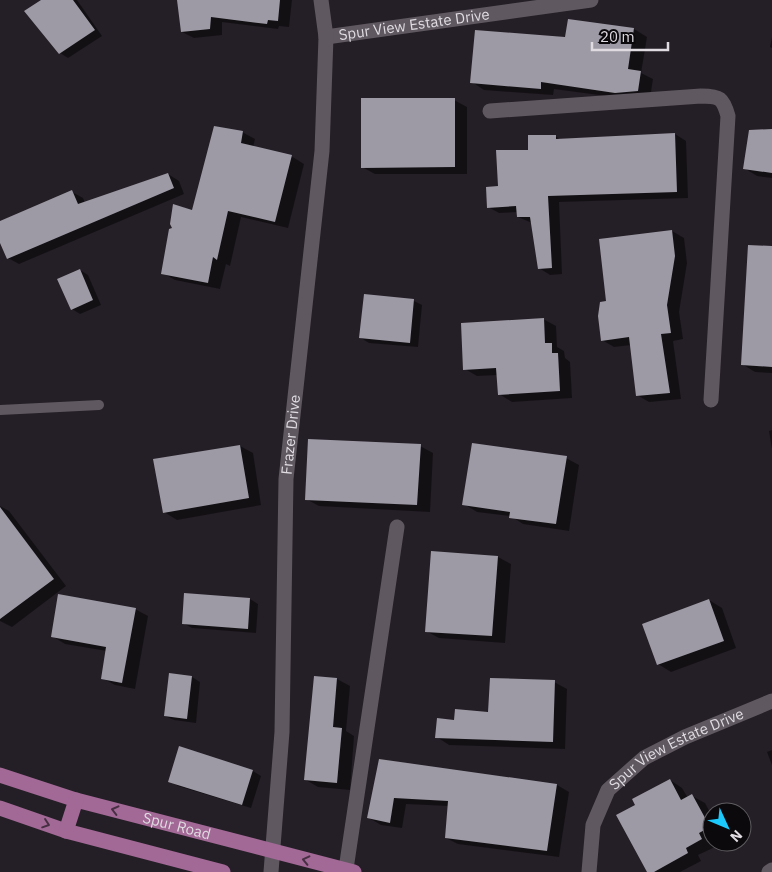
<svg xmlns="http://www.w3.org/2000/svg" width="772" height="872" font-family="'IBM Plex Sans',sans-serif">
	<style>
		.shadow { fill: #0007 }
		.building { fill: #9d9aa5 }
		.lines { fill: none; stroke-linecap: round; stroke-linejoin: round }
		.service { stroke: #5f5861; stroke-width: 10 }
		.minor { stroke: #5f5861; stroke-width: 15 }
		.tertiary { stroke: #5f5861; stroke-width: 15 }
		.primary { stroke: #a26896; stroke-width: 15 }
		.oneway { stroke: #472f43 }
		.labels { text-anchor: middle; stroke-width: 5; stroke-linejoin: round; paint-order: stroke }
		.street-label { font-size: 15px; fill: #dfdbe1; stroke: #0b090c }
	</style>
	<rect width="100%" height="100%" fill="#241e26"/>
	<!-- shadow -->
	<path class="shadow" d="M43 0H77L102 36 68 58 60 53Z
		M178 0H292L289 27 279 26 278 29 222 22V35L194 38 182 32Z
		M569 20 634 29 647 37 641 73 653 79 650 98 629 99 554 89 553 95 484 90 472 82 566 39Z
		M772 37V48L770 47Z
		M454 100 467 107V174H375L362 167Z
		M772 131V178L757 176 744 168Z
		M242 132 255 139 253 147 291 156 304 164 288 228 241 217 230 266 226 264 220 289 175 280 163 273 193 211Z
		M675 134 686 141 688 198 559 202 562 274 550 275 539 268 532 223 518 217V212L499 213 488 207 499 187 529 151 555 136 561 140Z
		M168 174 179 181 184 194 19 264 8 258 0 240V222L72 192 83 198 85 203Z
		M672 231 684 238 687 263 679 312 683 339 673 341 681 399 649 402 637 395 631 345 614 347 602 340 607 302Z
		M772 248V373L755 372 742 364Z
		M80 270 88 275 101 305 80 314 72 309Z
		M414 301 422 305 418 347 369 343 361 338Z
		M543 319 556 326 557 347 564 351 565 358 570 362 572 398 512 402 499 394 498 375 477 376 465 369Z
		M772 430V449L769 431Z
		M240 446 253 453 261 505 177 520 164 512Z
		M420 446 433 453 430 512 319 506 306 499Z
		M566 458 579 465 569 531 523 524 511 516 477 512 464 504Z
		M0 506 9 511 66 586 12 627 0 621Z
		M432 552 498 557 511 564 505 643 439 638 426 631Z
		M250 599 258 604 256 633 192 628 183 623Z
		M709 600 722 608 736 648 671 672 658 664Z
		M135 609 148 616 135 689 115 685 102 678 107 651 65 644 52 636Z
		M192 677 200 682 196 723 174 720 165 716Z
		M315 677 337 679 350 686 346 731 354 736 350 790 318 787 306 780Z
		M554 682 567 689 565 749 449 745 437 737 455 721 490 713Z
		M180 748 253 771 261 776 251 808 178 786 170 781Z
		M772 750V765L767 752Z
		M380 760 557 785 569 792 559 857 458 844 446 838 448 806 406 804 402 828 381 825 369 818Z
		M670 780 682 788 688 798 692 796 705 803 712 816 711 841 715 847 698 855 701 861 680 872H648L637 806Z"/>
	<!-- building -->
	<path class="building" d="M41 0H73L95 30 59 54 24 11Z
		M177 0H280L278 21 268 20 267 24 211 17 210 29 181 32Z
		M568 19 634 28 628 69 641 71 638 91 615 93 541 82V89L470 83 475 30 565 37Z
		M361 98H455V167L361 168Z
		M214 126 243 131 241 143 292 155 275 222 228 211 217 260 213 257 208 283 161 274 169 229 172 228 170 224 173 204 192 210Z
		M772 129V173L743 169 749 130Z
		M675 133 677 192 548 196 552 268 538 269 530 217H517L516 206 487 208 486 187 498 186 496 150H528V135H556V139Z
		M168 173 174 188 7 259 0 243V221L72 190 78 204Z
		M672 230 675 256 667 305 671 333 661 334 670 393 636 396 629 337 601 341 598 316 600 302 606 301 599 239Z
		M748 245 772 246V367L741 365Z
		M80 269 93 300 71 310 57 279Z
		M364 294 414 299 410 343 359 338Z
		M544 318 545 343H552V353H558L560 391 498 395 496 368 463 370 461 323Z
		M308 439 421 444 417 505 305 500Z
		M472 443 567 456 556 524 509 518 510 512 462 505Z
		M240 445 249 498 163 513 153 459Z
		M0 507 54 579 0 619Z
		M431 551 498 556 492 636 425 632Z
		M184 593 250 598 248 629 182 624Z
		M58 594 136 608 122 683 101 679 106 647 51 637Z
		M709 599 724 641 657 665 642 624Z
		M169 673 192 676 187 719 164 716Z
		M314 676 337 678 333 727 342 728 337 783 304 780Z
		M490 678 555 680 553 742 435 738 437 718 454 720 455 709 488 712Z
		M179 746 253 770 242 805 168 782Z
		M379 759 557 784 547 851 445 838 448 801 394 798 390 823 367 818Z
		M670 779 681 800 692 794 710 827 699 833 702 839 686 848 688 853 654 872H647L616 815 635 805 632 799Z"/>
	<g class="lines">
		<!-- service -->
		<path class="service" d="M0 410 99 405"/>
		<!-- minor -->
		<g class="minor">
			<path id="s1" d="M326 37 591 0"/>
			<path d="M490 111 701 96C720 96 723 98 728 116L711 400"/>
			<path d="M346 869 397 527"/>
			<path id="s2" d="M271 872 282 732 286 479 322 151 326 37 321 0"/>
			<path id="s3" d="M589 872 593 825 608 790 644 758 685 737 772 701"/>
		</g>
		<!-- tertiary -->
		<path class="tertiary" d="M769 872 772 870"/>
		<!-- primary -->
		<g class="primary">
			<path id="s4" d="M0 775 76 800 354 872"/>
			<path d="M0 808 66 831 223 872"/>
			<path d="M66 831 76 800"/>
		</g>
	</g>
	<!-- one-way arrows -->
	<defs><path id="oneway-chevron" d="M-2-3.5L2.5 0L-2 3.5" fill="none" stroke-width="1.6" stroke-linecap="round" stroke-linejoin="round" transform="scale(1.25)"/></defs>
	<g class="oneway">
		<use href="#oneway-chevron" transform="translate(115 810) rotate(-166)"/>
		<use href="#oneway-chevron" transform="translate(46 824) rotate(19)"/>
		<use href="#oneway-chevron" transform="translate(306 860) rotate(-167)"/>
	</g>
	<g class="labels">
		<!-- street labels -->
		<g class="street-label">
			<text dy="5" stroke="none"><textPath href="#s1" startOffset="89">Spur View Estate Drive</textPath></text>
			<text dy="5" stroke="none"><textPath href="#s2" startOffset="438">Frazer Drive</textPath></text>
			<text dy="5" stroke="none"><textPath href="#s3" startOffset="166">Spur View Estate Drive</textPath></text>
			<text dy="5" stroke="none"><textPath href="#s4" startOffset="184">Spur Road</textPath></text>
		</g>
	</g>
	<!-- north arrow -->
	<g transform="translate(727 827) rotate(134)"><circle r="24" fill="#0b090c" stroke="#605d61"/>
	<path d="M0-4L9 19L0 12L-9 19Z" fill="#1cc9fc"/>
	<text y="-8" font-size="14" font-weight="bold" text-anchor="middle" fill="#dfdbe1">N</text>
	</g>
	<!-- scale -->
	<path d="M592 42v8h76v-8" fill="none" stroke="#dfdbe1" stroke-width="2.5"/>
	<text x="600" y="42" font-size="15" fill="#dfdbe1" stroke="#0b090c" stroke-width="4" paint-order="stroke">20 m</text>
</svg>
